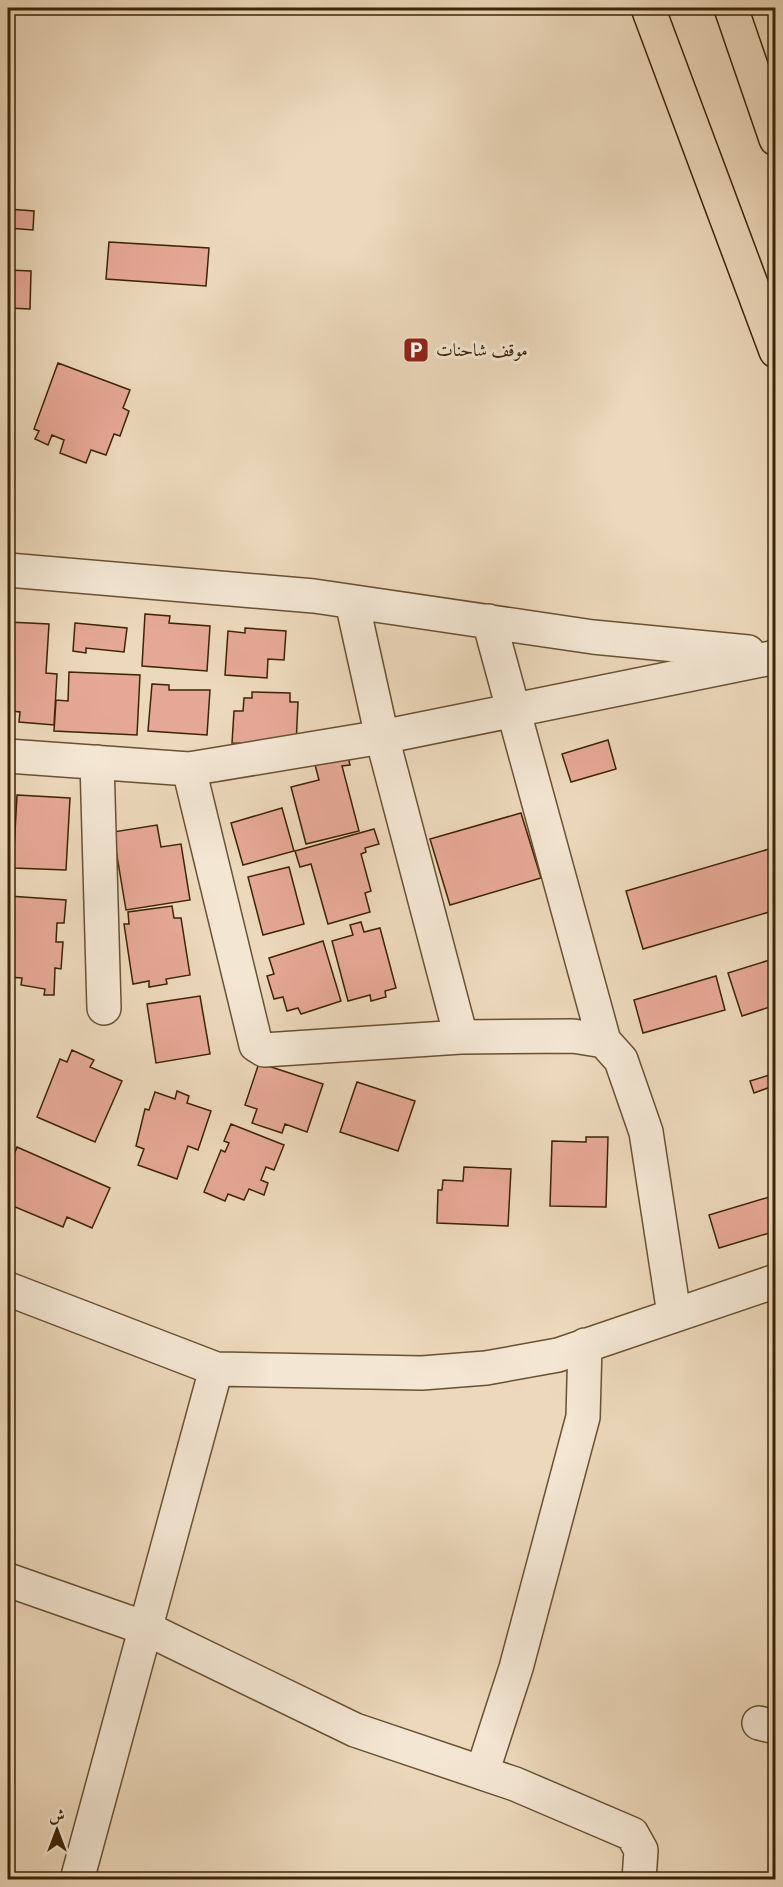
<svg xmlns="http://www.w3.org/2000/svg" width="783" height="1887" font-family="'Sorts Mill Goudy',Amiri,serif">
	<style>
		.building { fill: #e6a896; stroke: #3d2405; stroke-width: 1.5 }
		.lines { fill: none; stroke-linecap: round; stroke-linejoin: round }
		.street-casing { stroke: #695132; stroke-width: 36 }
		.highway-casing { stroke: #3d2405; stroke-width: 36 }
		.street { stroke: #f3e6d3; stroke-width: 33 }
		.highway { stroke: #ecd8bb; stroke-width: 33 }
		.labels { text-anchor: middle; stroke-width: 6; stroke-linejoin: round; paint-order: stroke }
		.poi-label { font-size: 18px; fill: #3d2405; stroke: #f3e6d3; text-anchor: start }
	</style>
	<rect width="100%" height="100%" fill="#ecd8bb"/>
	<filter id="stains"><feTurbulence type="fractalNoise" baseFrequency=".00333" numOctaves="4"/><feColorMatrix values="0 0 0 0 .2 0 0 0 0 .09 0 0 0 0 .02 0 0 0 .5 -.17"/></filter>
	<radialGradient id="worn" r=".72"><stop offset=".6" stop-color="#630" stop-opacity="0"/><stop offset="1" stop-color="#630" stop-opacity=".3"/></radialGradient>
	<!-- building -->
	<path class="building" d="M8 209 34 211 33 230 8 228Z
		M109 242 209 248 206 286 106 279Z
		M8 270 31 271 30 309 8 308Z
		M58 363 130 390 123 408 129 411 120 436 114 434 106 455 91 450 86 463 60 453 64 440 52 435 48 445 35 439 39 431 34 429Z
		M145 614 170 616 169 623 210 626 207 671 142 666Z
		M8 622 49 624 46 673 57 674 54 725 19 722 20 712 11 711V722H8Z
		M75 623 127 628 124 652 86 648V653L73 651Z
		M245 628 286 631 284 660 268 659 267 678 225 675 228 631 245 633Z
		M69 672 140 675 137 735 54 731 56 700 68 701Z
		M152 684 169 685V690H210L207 735 148 731Z
		M252 692 290 693V702H298L296 746 232 743 234 711H243L244 698H252Z
		M608 740 616 769 571 782 562 754Z
		M346 748 350 765 342 766 359 831 306 844 291 787 319 780 313 757Z
		M17 795 70 798 66 870 13 868Z
		M282 808 294 851 243 865 231 823Z
		M521 813 541 878 450 905 430 839Z
		M157 825 161 847 181 844 190 900 126 910 113 832Z
		M374 829 379 844 365 848 366 852 361 854 371 891 365 893 370 912 328 924 311 864 300 867 295 851Z
		M776 847V910L643 949 626 891Z
		M289 867 304 924 263 935 248 877Z
		M9 896 66 900 64 923H57L56 942H63L61 969 55 968 54 995H44L45 989 21 985 22 978 8 977Z
		M172 906 174 918H181L190 975 166 979 167 984 149 987V981L133 984 124 924H129L128 912Z
		M361 922 364 932 380 928 396 988 385 991 386 997 371 1001 370 995 348 1001 332 941 353 935 350 925Z
		M323 941 341 1001 301 1014 298 1008 287 1011 283 997 274 999 267 976 274 974 269 958Z
		M776 958V1005L742 1016 728 973Z
		M716 976 725 1010 643 1033 634 1000Z
		M200 996 210 1054 156 1063 147 1004Z
		M72 1050 94 1060 90 1067 122 1081 95 1142 37 1117 60 1059 67 1062Z
		M259 1063 323 1084 307 1132 285 1124 282 1133 252 1123 257 1109 245 1105Z
		M776 1073V1085L754 1093 750 1081Z
		M357 1082 415 1101 398 1151 340 1132Z
		M177 1091 189 1096 187 1103 211 1111 198 1150 188 1146 177 1179 138 1165 144 1149 136 1146 145 1109 149 1110 155 1092 175 1099Z
		M231 1124 284 1145 274 1170 266 1167 261 1180 268 1183 264 1195 249 1189 244 1200 228 1194 225 1201 204 1192 221 1150 225 1152 229 1143 224 1141Z
		M586 1137H608L606 1207 550 1206 552 1141 586 1142Z
		M17 1147 110 1188 92 1228 67 1217 63 1227 8 1204V1169Z
		M464 1167 511 1169 508 1226 437 1223 438 1190H442L443 1180 463 1181Z
		M776 1195V1231L719 1248 709 1215Z"/>
	<g class="lines">
		<defs>
			<path id="street" d="M8 570 314 596 593 637 748 652
				M352 602 382 737 461 1037
				M489 621 604 1041
				M8 756 189 769 382 737 776 657
				M97 762 104 1008
				M189 769 256 1045 264 1050 461 1037 573 1036 604 1041 621 1060 646 1132 674 1314
				M8 1289 216 1369 422 1373 486 1368 558 1355 776 1281
				M8 1580 145 1628 355 1730 515 1784 632 1834 641 1850 639 1880
				M759 1723 776 1727
				M482 1773 516 1668 583 1417 585 1345
				M77 1880 216 1369"/>
			<path id="highway" d="M648 8 776 351
				M731 8 776 139"/>
		</defs>
		<!-- street casing -->
		<use href="#street" class="street-casing"/>
		<!-- highway casing -->
		<use href="#highway" class="highway-casing"/>
		<!-- street -->
		<use href="#street" class="street"/>
		<!-- highway -->
		<use href="#highway" class="highway"/>
	</g>
	<!-- icons -->
	<defs>
		<symbol id="parking-square" viewBox="-11 -11 22 22"><rect x="-9" y="-9" width="18" height="18" rx="4" fill="#8f2418" stroke="#f3e6d3"/><path d="M-3.5-5.5H1a3.5 3.5 0 0 1 0 7H-1V5.5H-3.5ZM-1-3.4V-.6H.8a1.4 1.4 0 0 0 0-2.8Z" fill="#fff"/></symbol>
	</defs>
	<g fill-rule="evenodd">
		<use href="#parking-square" x="401" y="335" width="30" height="30"/>
	</g>
	<g class="labels">
		<!-- poi labels -->
		<g class="poi-label">
			<text x="436" y="356">موقف شاحنات</text>
		</g>
	</g>
	<!-- margin -->
	<rect width="783" height="1887" fill="none" stroke="#ecd8bb" stroke-width="30"/>
	<rect x="9" y="9" width="765" height="1869" fill="none" stroke="#3d2405" stroke-width="3"/>
	<rect x="15" y="15" width="753" height="1857" fill="none" stroke="#3d2405" stroke-width="1.5"/>
	<!-- north arrow -->
	<g transform="translate(57 1830)" stroke="#f3e6d3" stroke-width="4.5" paint-order="stroke">
	<path d="M0-4.5L10 22L0 15L-10 22Z" fill="#3d2405"/>
	<text y="-9" font-size="16" font-weight="bold" text-anchor="middle" fill="#3d2405">ش</text>
	</g>
	<rect width="100%" height="100%" filter="url(#stains)"/>
	<rect width="100%" height="100%" fill="url(#worn)"/>
</svg>
